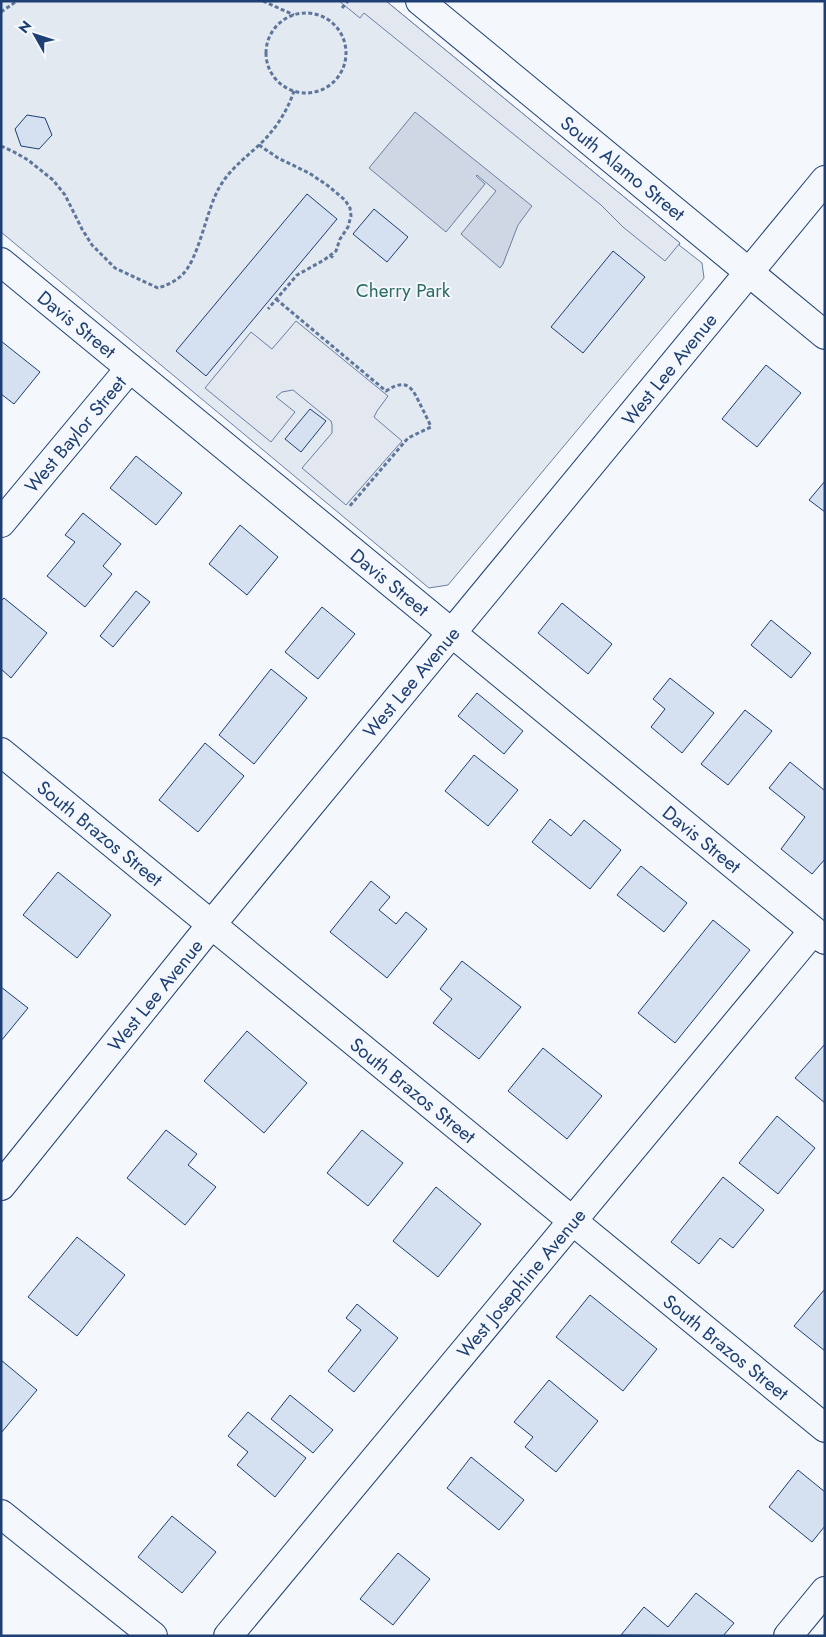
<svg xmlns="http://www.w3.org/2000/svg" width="826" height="1637" font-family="Jost,sans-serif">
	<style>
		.green { fill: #e3e9f0; stroke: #687fa3 }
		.parking { fill: #e3e8f0; stroke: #687fa3 }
		.water { fill: #cfd7e4; stroke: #687fa3 }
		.building { fill: #d5e0f0; stroke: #1d3f73 }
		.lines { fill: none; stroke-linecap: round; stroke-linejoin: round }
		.minor-casing { stroke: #1d3f73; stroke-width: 30 }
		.path { stroke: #5e769c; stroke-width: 3; stroke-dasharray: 4 2.5; stroke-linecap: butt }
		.minor { stroke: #f4f7fb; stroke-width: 28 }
		.labels { text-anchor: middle; stroke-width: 4; stroke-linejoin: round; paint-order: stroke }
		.street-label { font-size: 19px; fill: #1d3f73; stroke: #f4f7fb }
		.park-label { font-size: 19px; fill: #2c6c60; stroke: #f4f7fb }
	</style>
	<rect width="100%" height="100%" fill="#f4f7fb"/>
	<!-- green -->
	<path class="green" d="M1 1H386L680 243 679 245 702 263 704 278 448 585 429 588 1 232Z"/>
	<!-- parking -->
	<path class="parking" d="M339 1H386L680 243 665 261 623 227 601 205 364 13 360 18Z
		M296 321 388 396 377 411 374 417 402 441 346 505 302 468 332 433V425L331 421 293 390 282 392 276 397 295 412 271 442 205 388 251 332 272 349Z"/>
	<!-- water -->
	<path class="water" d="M415 112 532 206 518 225 503 264 500 268 461 234 496 191 477 175 476 176 485 184 446 232 369 168Z"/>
	<!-- building -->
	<path class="building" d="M27 115 45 118 52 135 39 149 21 146 15 129Z
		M307 194 337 219 206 376 176 351Z
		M374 209 408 237 387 262 353 234Z
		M613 251 645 277 583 353 551 327Z
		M1 341 40 372 14 404 1 394Z
		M766 365 801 393 757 447 722 419Z
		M310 409 326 421 301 452 285 439Z
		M136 456 182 493 156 525 110 488Z
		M825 481V512L809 500Z
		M83 513 121 544 103 566 112 574 85 607 47 576 75 542 65 535Z
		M240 525 278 557 247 595 209 564Z
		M136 591 150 602 113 647 100 636Z
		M4 598 47 633 11 678 1 669V601Z
		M562 603 612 644 588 674 538 633Z
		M322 607 355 634 318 679 285 652Z
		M771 620 811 653 791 678 751 645Z
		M271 669 307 698 254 764 219 735Z
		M670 678 714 713 682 753 651 727 665 709 653 699Z
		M477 693 523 731 504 754 458 716Z
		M745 710 772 731 728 785 701 764Z
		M205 743 244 776 198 832 159 800Z
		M474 755 518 790 488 826 445 791Z
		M790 762 824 790 825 788V859L812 874 781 849 805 817 769 788Z
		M550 819 571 836 584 820 621 850 590 889 532 842Z
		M641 866 687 903 664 932 617 895Z
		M58 872 111 915 77 958 23 915Z
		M371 881 390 897 379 910 396 924 406 912 427 929 387 978 330 932Z
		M713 920 750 950 675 1043 638 1013Z
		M462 961 521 1007 479 1059 433 1023 452 999 440 989Z
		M1 987 28 1008 1 1041Z
		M247 1031 307 1083 264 1133 204 1081Z
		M825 1044V1103L795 1078Z
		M543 1048 602 1096 567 1139 508 1091Z
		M777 1116 815 1148 778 1194 739 1163Z
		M166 1130 197 1154 188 1165 216 1187 185 1225 127 1178Z
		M362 1130 403 1163 368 1206 327 1173Z
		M723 1177 764 1210 733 1248 720 1238 699 1264 671 1242Z
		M436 1187 481 1224 438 1277 393 1241Z
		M77 1237 125 1275 77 1336 28 1297Z
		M824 1290H825V1351L794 1326Z
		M590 1295 657 1349 623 1391 556 1337Z
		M357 1304 398 1338 354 1392 328 1371 361 1330 346 1318Z
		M1 1360 37 1390 1 1433Z
		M549 1380 598 1421 556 1472 525 1447 533 1437 514 1422Z
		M290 1395 333 1430 313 1453 271 1419Z
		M248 1412 306 1458 275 1497 237 1465 248 1452 228 1436Z
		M471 1457 524 1500 499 1530 447 1488Z
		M798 1470 825 1492V1526L812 1542 769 1507Z
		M172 1516 216 1552 182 1593 138 1557Z
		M398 1553 430 1579 393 1625 360 1599Z
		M696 1593 734 1623 723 1636 621 1635 644 1607 668 1627Z"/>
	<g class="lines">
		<defs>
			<path id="minor" d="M420 1 825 335
				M1 262 825 940
				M1 523 130 368
				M1 752 825 1428
				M1 1186 211 925 825 180
				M1 1514 153 1636
				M228 1636 813 931
				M788 1636 825 1591"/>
		</defs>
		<!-- minor casing -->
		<use href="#minor" class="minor-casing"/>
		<!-- path -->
		<path class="path" d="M263 1 294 15
			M342 8 348 1
			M1 12 17 1
			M266 53a40 40 0 1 1 80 0a40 40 0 1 1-80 0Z
			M259 145 278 158 309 173 327 185 345 200 350 208 351 216 348 227 340 239 336 251 324 260 297 275 268 309
			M1 146 14 152 28 160 53 180 65 195 82 229 92 245 115 268 158 288C167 285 175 282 182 275 199 259 206 211 219 188 229 170 244 159 259 145 275 130 287 112 294 91
			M330 255 335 259
			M276 299 386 391C409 376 413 390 422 408 425 414 428 420 431 427L408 438 349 507"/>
		<!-- minor -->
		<use href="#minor" class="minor"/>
	</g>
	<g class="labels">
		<!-- street labels -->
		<g class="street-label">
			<text transform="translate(623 168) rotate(39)" y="7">South Alamo Street</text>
			<text transform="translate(77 324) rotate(39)" y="7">Davis Street</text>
			<text transform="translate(669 369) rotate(-51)" y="7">West Lee Avenue</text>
			<text transform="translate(75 434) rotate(-50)" y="7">West Baylor Street</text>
			<text transform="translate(390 582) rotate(39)" y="7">Davis Street</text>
			<text transform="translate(411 682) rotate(-50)" y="7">West Lee Avenue</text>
			<text transform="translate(100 833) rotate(39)" y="7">South Brazos Street</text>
			<text transform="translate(702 839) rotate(39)" y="7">Davis Street</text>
			<text transform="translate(155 995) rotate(-51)" y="7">West Lee Avenue</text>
			<text transform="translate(413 1090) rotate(39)" y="7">South Brazos Street</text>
			<text transform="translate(521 1283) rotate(-50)" y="7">West Josephine Avenue</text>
			<text transform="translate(726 1347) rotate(39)" y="7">South Brazos Street</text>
		</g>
		<!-- park labels -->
		<g class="park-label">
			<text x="403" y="297">Cherry Park</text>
		</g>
	</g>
	<!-- border -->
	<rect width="826" height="1637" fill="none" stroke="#1d3f73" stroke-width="5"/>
	<!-- north arrow -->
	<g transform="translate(35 35) rotate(309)" stroke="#f4f7fb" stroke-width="4" paint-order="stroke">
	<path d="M0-4L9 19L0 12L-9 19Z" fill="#1d3f73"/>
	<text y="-8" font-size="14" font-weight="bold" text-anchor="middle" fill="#1d3f73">N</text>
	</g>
</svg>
